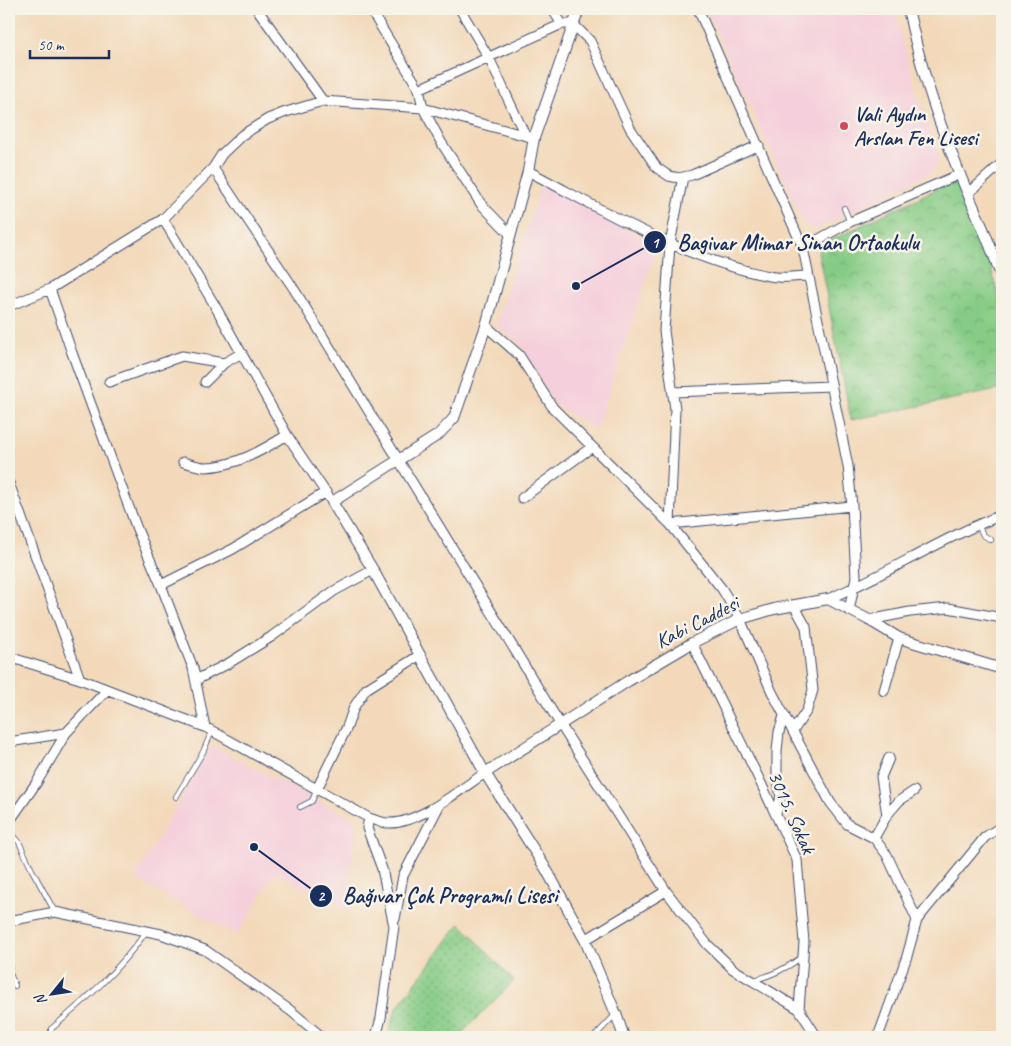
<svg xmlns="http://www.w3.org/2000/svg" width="1011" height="1046" font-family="Caveat,sans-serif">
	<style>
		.built { fill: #f5cfdb }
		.park { fill: url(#park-crowns); stroke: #517e72 }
		.garden { fill: url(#garden-dots); stroke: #517e72 }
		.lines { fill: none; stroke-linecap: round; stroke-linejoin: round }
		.service-casing { stroke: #3b486c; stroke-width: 6 }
		.minor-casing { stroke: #3b486c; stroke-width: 11 }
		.tertiary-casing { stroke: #3b486c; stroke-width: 12 }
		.service { stroke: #fff; stroke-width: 4.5 }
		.minor { stroke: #fff; stroke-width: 9 }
		.tertiary { stroke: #fff; stroke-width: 10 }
		.poi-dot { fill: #d1495b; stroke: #f7f3e8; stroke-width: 2 }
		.labels { text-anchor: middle; stroke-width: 5; stroke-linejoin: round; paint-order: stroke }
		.poi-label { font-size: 21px; font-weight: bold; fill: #1b2f5e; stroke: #f7f3e8; text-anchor: start }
		.street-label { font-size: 21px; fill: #1b2f5e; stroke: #f7f3e8 }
		.leader { fill: none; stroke: #1b2f5e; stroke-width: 2 }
		.callout-dot { fill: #1b2f5e; stroke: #f7f3e8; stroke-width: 2 }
		.mark-label { font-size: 15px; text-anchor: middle; font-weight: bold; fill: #fff }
		.callout-label { font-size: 22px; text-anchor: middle; font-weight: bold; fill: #1b2f5e; stroke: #f7f3e8; stroke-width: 5; stroke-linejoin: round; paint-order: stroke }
	</style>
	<defs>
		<pattern id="park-crowns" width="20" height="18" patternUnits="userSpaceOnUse" patternTransform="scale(1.25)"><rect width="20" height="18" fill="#87cc86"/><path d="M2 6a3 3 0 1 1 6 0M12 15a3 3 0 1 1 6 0" fill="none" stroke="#6ea671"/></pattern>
		<pattern id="garden-dots" width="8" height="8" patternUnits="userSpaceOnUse" patternTransform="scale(1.25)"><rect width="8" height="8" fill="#87cc86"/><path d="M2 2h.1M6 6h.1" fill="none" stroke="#6ea671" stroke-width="1.8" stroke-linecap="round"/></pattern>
	</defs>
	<rect width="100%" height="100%" fill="#f7f3e8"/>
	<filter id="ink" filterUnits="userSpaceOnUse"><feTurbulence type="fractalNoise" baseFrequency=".02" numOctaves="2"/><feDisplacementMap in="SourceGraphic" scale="10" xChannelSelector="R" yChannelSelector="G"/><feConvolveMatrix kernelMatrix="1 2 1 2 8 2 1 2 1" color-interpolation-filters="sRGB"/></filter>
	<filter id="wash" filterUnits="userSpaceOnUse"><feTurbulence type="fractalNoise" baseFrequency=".0096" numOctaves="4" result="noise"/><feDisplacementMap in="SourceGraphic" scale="20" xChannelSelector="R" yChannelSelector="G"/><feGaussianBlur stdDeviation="1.12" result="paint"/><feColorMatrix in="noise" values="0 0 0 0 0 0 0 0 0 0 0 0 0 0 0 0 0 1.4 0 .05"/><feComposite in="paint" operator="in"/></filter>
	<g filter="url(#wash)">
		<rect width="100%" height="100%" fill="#f3d9ba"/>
		<!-- built -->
		<path class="built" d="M706 9H894L918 97 939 155 933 171 814 230 804 223Z
			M541 184 657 246 596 429 558 407 553 402 521 344 496 326Z
			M211 746 357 821 346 910 275 872 237 935 135 879Z"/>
		<!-- park -->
		<path class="park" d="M957 182 988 256 1002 310V389L851 420 818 251 827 242 947 184Z"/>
		<!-- garden -->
		<path class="garden" d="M460 923 514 981 458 1037H393L388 1033 396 1009Z"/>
	</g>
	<g filter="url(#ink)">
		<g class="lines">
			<defs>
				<path id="service" d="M844 208 850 222
					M978 525 983 535 991 540
					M176 797 203 752 212 731
					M300 807 312 801 317 789
					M9 830 19 842 32 870 55 912
					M9 921 11 949 9 971 15 986
					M753 980C772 976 787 968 802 957
					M52 1037 51 1029C87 999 118 971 146 932
					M594 1037 615 1015"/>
				<path id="minor" d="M257 9 323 101
					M370 9 419 89
					M460 9 489 58 525 135
					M552 9 562 24
					M698 9 803 248 848 466 852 506 856 577 849 610
					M213 168 294 289 560 724 666 891 707 944 733 969 799 1009 817 1037
					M528 171C605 211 683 259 769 276 781 279 795 276 807 276
					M683 177 670 244 664 331 675 409 670 524 852 506
					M969 193 1002 163
					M163 219 214 304 287 435 332 502
					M511 235 481 204 441 142 423 108 419 89 562 24H573L590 41 630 128 657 168 669 176 679 178 692 175 759 145
					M803 248 850 222 960 174
					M50 289 72 353 137 529 161 585 193 668 205 727
					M9 306 50 289 163 219 213 168 222 154 242 135 268 119 286 112 323 101 423 108 534 138
					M486 326 519 355 553 408 670 524 722 589 740 619 772 692 830 802 847 824 874 838 887 855 917 920
					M109 382 182 356 224 363
					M205 382 224 363 242 353
					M673 392 832 386
					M183 462C191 464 199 467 206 467 236 466 263 450 287 435
					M9 483 80 679
					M522 498 592 447
					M161 585 233 549 326 492
					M828 599C888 574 941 538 1002 515
					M869 620 910 612 948 608 1002 618
					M692 643 758 777 797 860 804 942 799 1009
					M9 657 80 679 205 727 369 818C375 820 382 823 388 823 417 825 461 789 485 773
					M196 680 229 663 271 637 334 591 373 570
					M884 691 899 638
					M793 731 807 710 813 690 806 627 794 605
					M9 742 66 733
					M317 789 347 727 354 707 366 689 420 655
					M776 814 781 797 777 774V751L779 732 784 716
					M887 815 899 801 914 791
					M369 818 367 828 382 869 394 926 381 1018 376 1037
					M9 822 37 782 66 733 107 690
					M874 838 887 815 881 777 889 758
					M395 919 403 876 440 804
					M9 921 55 912 161 934 205 950 291 1011 322 1037
					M585 940 666 891
					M878 1037 907 956 917 920 985 837 1002 826"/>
				<path id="tertiary" d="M579 9 534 138 528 171 486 326 454 418 438 435 332 502 373 570 485 773 546 869 585 940 616 1014 624 1037
					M908 9C919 61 935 113 955 162 970 202 990 239 1002 279
					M485 773 628 681 692 643 740 619 774 609 828 599 869 620 899 638 1002 669"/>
			</defs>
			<!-- service casing -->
			<use href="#service" class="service-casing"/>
			<!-- minor casing -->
			<use href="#minor" class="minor-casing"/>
			<!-- tertiary casing -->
			<use href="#tertiary" class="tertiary-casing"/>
			<!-- service -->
			<use href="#service" class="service"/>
			<!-- minor -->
			<use href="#minor" class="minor"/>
			<!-- tertiary -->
			<use href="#tertiary" class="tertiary"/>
		</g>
	</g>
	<!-- markers -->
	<circle class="poi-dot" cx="844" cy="126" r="5"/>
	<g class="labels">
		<!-- poi labels -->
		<g class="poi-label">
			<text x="854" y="121">Vali Aydın<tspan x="854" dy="24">Arslan Fen Lisesi</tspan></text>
		</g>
		<!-- street labels -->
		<g class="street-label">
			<text transform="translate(697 622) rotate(-27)" y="7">Kabi Caddesi</text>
			<text transform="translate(792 812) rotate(66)" y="7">3015. Sokak</text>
		</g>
	</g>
	<!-- callouts -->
	<path class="leader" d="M576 286L655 242M254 847L321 896"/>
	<g class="callout-dot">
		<circle cx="576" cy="286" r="5"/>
		<circle cx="254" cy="847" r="5"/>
		<circle cx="655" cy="242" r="12"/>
		<circle cx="321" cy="896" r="12"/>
	</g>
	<g class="mark-label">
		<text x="655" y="248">1</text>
		<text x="321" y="901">2</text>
	</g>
	<g class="callout-label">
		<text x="798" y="250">Bagivar Mimar Sinan Ortaokulu</text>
		<text x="450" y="903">Bağıvar Çok Programlı Lisesi</text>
	</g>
	<!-- margin -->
	<rect width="1011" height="1046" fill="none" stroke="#f7f3e8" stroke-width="30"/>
	<!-- north arrow -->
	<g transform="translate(52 994) rotate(240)" stroke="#f7f3e8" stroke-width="4" paint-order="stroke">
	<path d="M0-4L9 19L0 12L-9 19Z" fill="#1b2f5e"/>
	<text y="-8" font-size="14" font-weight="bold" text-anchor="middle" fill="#1b2f5e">N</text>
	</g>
	<!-- scale -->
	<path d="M30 50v8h79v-8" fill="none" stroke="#1b2f5e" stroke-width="2.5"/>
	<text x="38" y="50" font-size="15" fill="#1b2f5e" stroke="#f7f3e8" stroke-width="4" paint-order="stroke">50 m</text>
</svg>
